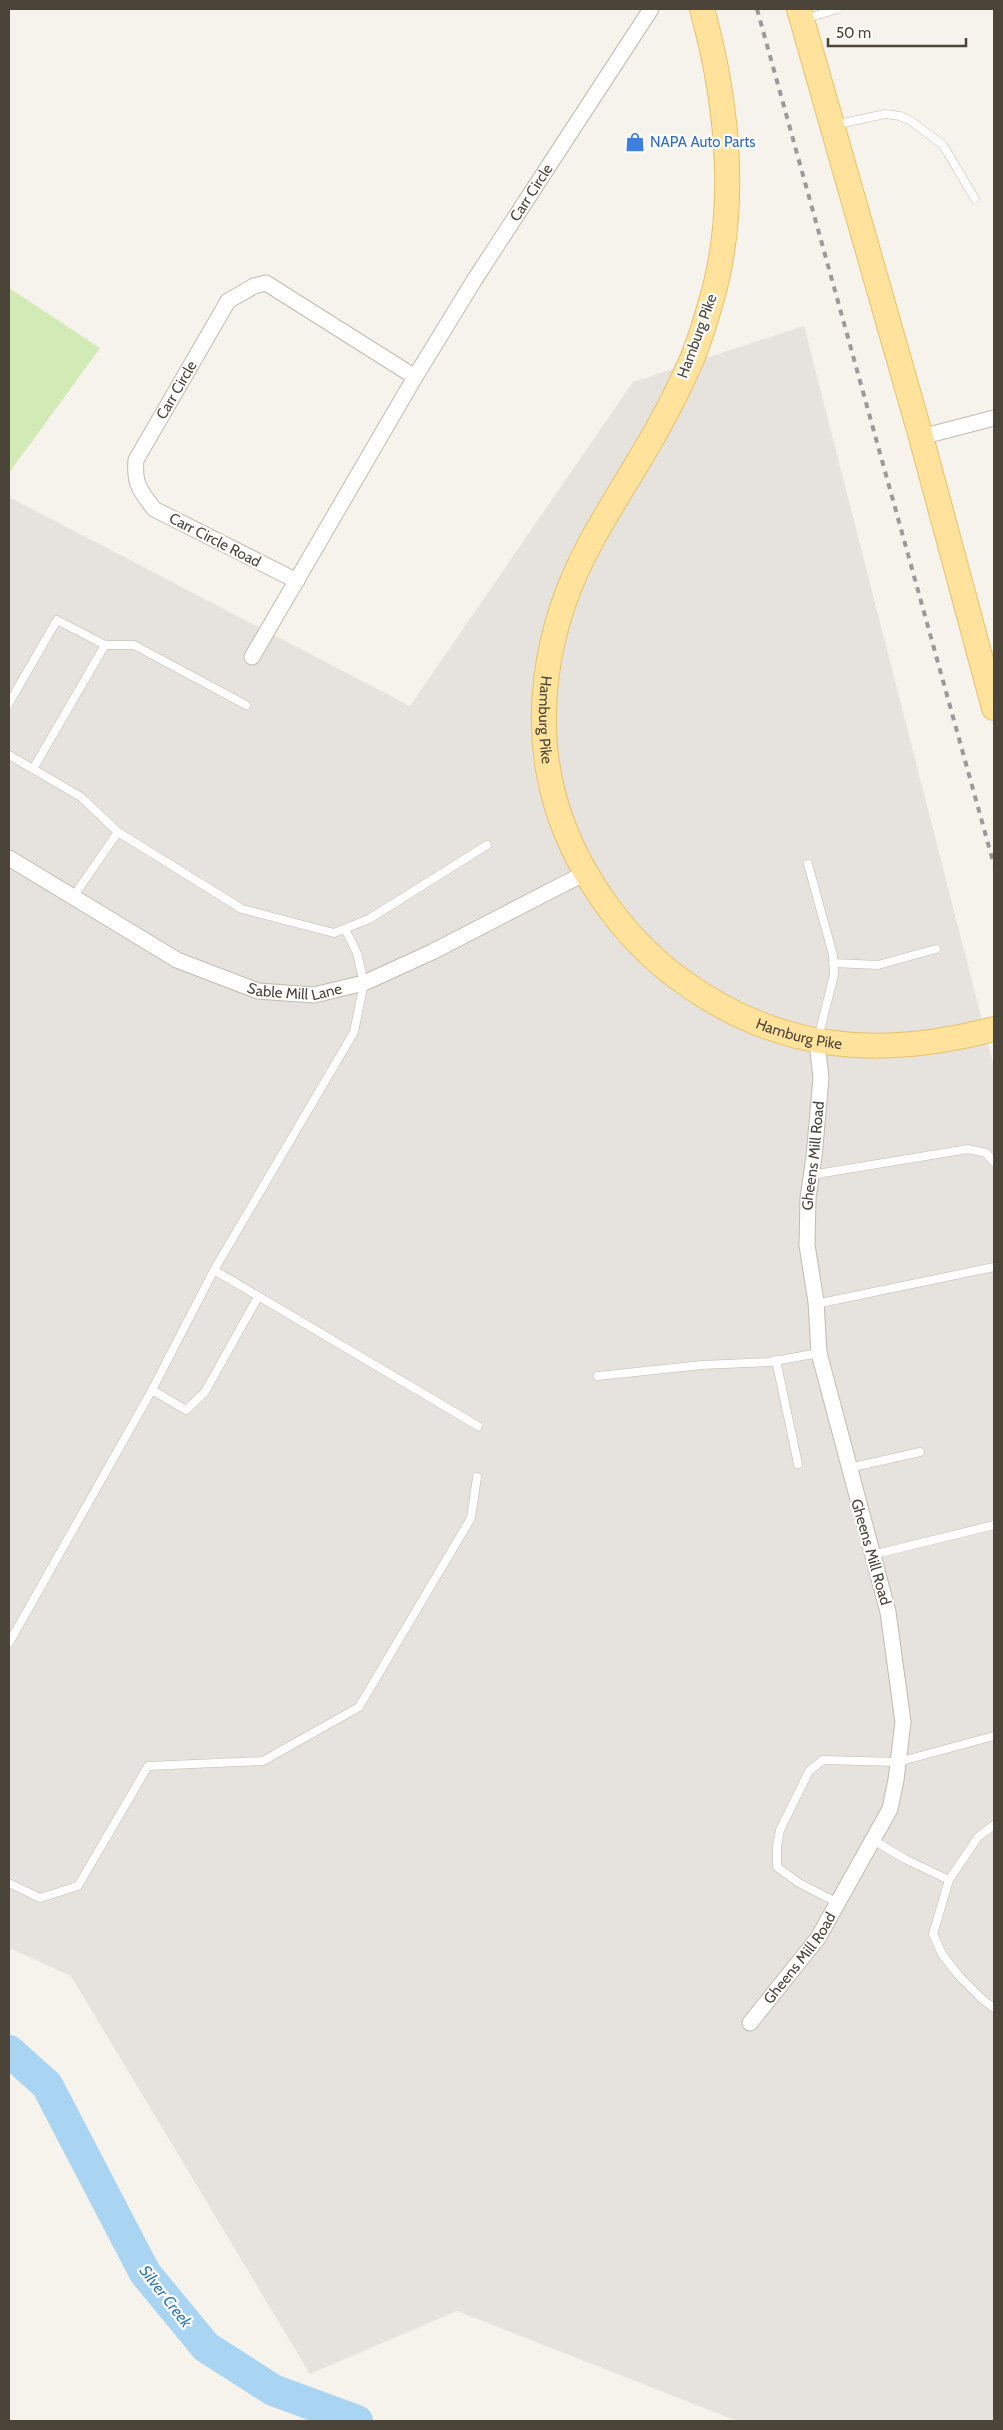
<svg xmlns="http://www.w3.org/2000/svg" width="1003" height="2430" font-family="Cabin,sans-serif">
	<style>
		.industrial { fill: #e6e2dd }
		.green { fill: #d2eab5 }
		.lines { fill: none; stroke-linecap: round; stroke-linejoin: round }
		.river { stroke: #a9d4f2; stroke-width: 32 }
		.service-casing { stroke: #c2bbae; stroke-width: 9 }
		.minor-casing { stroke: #c2bbae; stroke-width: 17 }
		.primary-casing { stroke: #e6c16a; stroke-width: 26 }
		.service { stroke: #fff; stroke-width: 8 }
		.minor { stroke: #fff; stroke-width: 15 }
		.primary { stroke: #ffe39c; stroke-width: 24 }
		.rail { stroke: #9a9a9a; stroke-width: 4; stroke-dasharray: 6 6; stroke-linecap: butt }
		.labels { text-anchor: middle; stroke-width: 4.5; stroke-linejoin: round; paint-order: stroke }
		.shop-label { font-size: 15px; fill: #366cbe; stroke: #fff; text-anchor: start }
		.street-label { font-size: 15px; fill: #4b4439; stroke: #fff }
		.water-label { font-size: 16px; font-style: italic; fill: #2e7ab2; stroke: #fff }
	</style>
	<rect width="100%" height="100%" fill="#f6f3ec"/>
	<!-- industrial -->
	<path class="industrial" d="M804 326 994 1067V2421H737L457 2311 310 2374 71 1976 9 1948V497L410 706 633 382Z"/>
	<!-- green -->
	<path class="green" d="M9 288 100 348 9 473Z"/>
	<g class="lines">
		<!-- river -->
		<path class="river" d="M9 2051 47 2085 145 2273 206 2347 273 2390 357 2421"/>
		<defs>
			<path id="service" d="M804 19 838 9
				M834 125 885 114 900 116 911 121 943 145 975 199
				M9 703 57 620 105 645H134L246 705
				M9 755 81 797 118 832 242 909 334 933 369 919 487 845
				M33 769 105 645
				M808 864 833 955 834 975 818 1038
				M73 897 118 832
				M833 963 878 965 936 949
				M811 1175 968 1149 986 1153 994 1162
				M214 1270 478 1426
				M258 1297 205 1392 186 1410 152 1390 214 1270 354 1032 364 983 357 953 345 929
				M816 1304 994 1267
				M776 1360 798 1464
				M598 1376 702 1365 769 1362 819 1353
				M849 1468 920 1452
				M872 1555 994 1525
				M9 1643 152 1390
				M994 1825 978 1837 949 1880 933 1934 942 1954 959 1976 983 2000 994 2008
				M873 1840 905 1859 949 1880
				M9 1883 40 1898 78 1886 148 1766 263 1761 359 1707 471 1518 477 1477
				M838 1903 799 1883 777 1867V1847L780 1830 809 1771 823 1760 898 1762 994 1736"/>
			<g id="minor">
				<path d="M921 437 994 418"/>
				<path id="s1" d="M297 581 154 509C140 490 134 485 136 460L228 301 254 286 266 283 415 377"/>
				<path id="s2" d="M252 657 415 377 475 279 651 9"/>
				<path id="s3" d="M9 858 177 960 258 991 314 995 364 983 432 952 587 872"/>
				<path id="s4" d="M750 2023 818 1938 890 1809 896 1780 903 1722 888 1612 819 1353 816 1302 807 1245 808 1198 814 1157 821 1078 817 1042"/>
			</g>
			<g id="primary">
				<path id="s5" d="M702 9C728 103 739 210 710 305 704 326 697 350 687 370 661 430 623 484 592 540 544 627 528 729 562 822 585 884 629 943 682 981 780 1052 880 1059 994 1029"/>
				<path d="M799 9 921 437 994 708"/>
			</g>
		</defs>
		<!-- service casing -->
		<use href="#service" class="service-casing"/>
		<!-- minor casing -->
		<use href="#minor" class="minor-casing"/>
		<!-- primary casing -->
		<use href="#primary" class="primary-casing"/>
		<!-- service -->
		<use href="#service" class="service"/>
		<!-- minor -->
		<use href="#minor" class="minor"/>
		<!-- primary -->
		<use href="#primary" class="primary"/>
		<!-- rail -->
		<path class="rail" d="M757 9 994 865"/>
	</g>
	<!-- icons -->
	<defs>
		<symbol id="shop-bare" viewBox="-9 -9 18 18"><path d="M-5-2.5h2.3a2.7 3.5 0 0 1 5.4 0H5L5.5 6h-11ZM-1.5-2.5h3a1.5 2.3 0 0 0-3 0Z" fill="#3f7fe0" stroke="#fff" stroke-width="2.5" paint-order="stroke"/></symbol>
	</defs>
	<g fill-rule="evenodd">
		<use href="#shop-bare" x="621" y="128" width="28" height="28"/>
	</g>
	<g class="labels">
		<!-- shop labels -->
		<g class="shop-label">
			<text x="650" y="147">NAPA Auto Parts</text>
		</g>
		<!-- street labels -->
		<g class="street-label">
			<text dy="5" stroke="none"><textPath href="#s2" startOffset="542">Carr Circle</textPath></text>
			<text transform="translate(697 336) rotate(-70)" y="5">Hamburg Pike</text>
			<text dy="5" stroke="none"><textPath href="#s1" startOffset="295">Carr Circle</textPath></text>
			<text transform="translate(215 540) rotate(27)" y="5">Carr Circle Road</text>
			<text dy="5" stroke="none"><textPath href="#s5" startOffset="752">Hamburg Pike</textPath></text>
			<text dy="5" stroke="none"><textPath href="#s3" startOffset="320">Sable Mill Lane</textPath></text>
			<text dy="5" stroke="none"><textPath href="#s5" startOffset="1188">Hamburg Pike</textPath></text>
			<text dy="5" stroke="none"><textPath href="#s4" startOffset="922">Gheens Mill Road</textPath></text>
			<text transform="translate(871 1552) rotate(74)" y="5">Gheens Mill Road</text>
			<text dy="5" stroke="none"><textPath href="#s4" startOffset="82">Gheens Mill Road</textPath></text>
		</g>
		<!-- water labels -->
		<g class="water-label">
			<text transform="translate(166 2296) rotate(52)" y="6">Silver Creek</text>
		</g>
	</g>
	<!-- border -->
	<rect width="1003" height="2430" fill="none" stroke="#4b4439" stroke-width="20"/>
	<!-- scale -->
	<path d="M828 38v8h138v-8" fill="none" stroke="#4b4439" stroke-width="2.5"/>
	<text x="836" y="38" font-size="15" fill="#4b4439" stroke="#ffffff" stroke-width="4" paint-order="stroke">50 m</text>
</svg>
